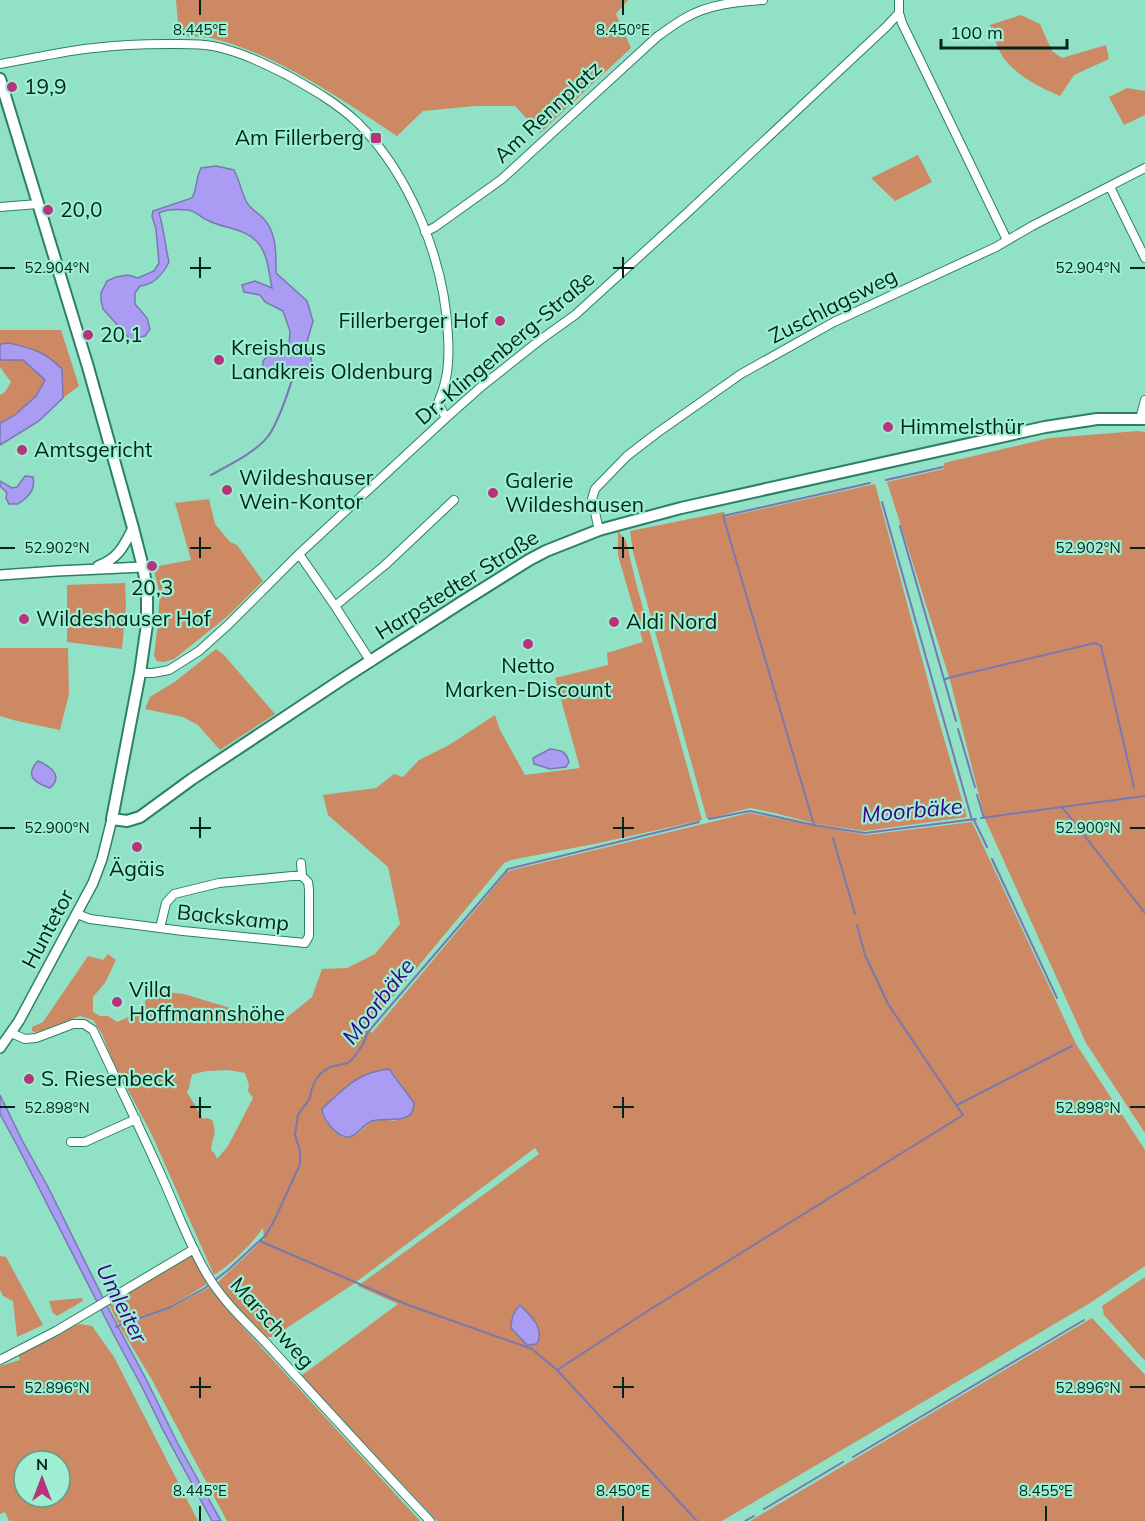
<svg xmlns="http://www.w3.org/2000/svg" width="1145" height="1521" font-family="Mulish,sans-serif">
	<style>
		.green { fill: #cc8963; fill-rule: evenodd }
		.water { fill: #aa9cf2; stroke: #7878b2; stroke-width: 1.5 }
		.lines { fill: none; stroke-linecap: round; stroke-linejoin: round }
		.stream { stroke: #7878b2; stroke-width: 2 }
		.minor-casing { stroke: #2c8068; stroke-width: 10 }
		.tertiary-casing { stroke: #2c8068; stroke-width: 12 }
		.secondary-casing { stroke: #2c8068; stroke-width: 14 }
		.minor { stroke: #fff; stroke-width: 8 }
		.tertiary { stroke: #fff; stroke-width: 9 }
		.secondary { stroke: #fff; stroke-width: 10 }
		.ticks { fill: none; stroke: #02251b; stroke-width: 2 }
		.poi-dot { fill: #b6347c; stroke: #9deed2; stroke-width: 2 }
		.labels { text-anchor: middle; stroke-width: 4.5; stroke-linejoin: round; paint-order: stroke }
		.poi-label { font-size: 21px; fill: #02251b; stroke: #9deed2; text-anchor: start }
		.street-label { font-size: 21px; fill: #02251b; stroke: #9deed2 }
		.water-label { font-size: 22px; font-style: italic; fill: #3c0088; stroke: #9deed2 }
		.ticks-label { font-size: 15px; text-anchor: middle; fill: #02251b; stroke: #9deed2; stroke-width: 4.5; stroke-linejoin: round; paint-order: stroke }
	</style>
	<rect width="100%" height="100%" fill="#90e1c5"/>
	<!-- green -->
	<path class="green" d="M176 0H628L616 14 631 48 540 133 515 106H476L423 111 397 136C341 99 277 54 211 38 201 36 190 37 179 36Z
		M1021 15 1040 24 1052 51 1062 58 1106 45 1109 59 1074 75 1060 96C1039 87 1011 73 1000 52 996 44 993 33 990 25Z
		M1127 88 1145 91V115L1124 125 1109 97Z
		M918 155 932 182 895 201 871 178Z
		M0 330H61L79 386 63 398 62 369 9 343 0 344Z
		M0 360H23L45 380 37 396 15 415 0 423V395L5 392 11 382 0 367Z
		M1138 431 1145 432V1133L1086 1043 985 819 950 680 887 482 944 469V463L1050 438Z
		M875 484 936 711 967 817 864 831 816 824 775 813 750 808 707 819 633 552 630 531 724 512 726 517Z
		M209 499 215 524 230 542 237 545 263 581 229 615 174 659 164 662 157 661 154 656 157 631 160 594 153 567 191 560 175 503Z
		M618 531 626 541 636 583 702 820 599 843 511 860 504 863 371 1023 365 1027 372 1033 507 872 512 870 749 813 866 835 972 822 1076 1044 1145 1150V1266L1090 1303 722 1521H437L301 1376 398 1304 358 1286 539 1154 535 1148 352 1285 273 1337H266L228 1297 218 1282 264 1239 263 1228C250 1246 233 1263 214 1275L152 1135 113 1062 102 1034 93 1020 80 1016 41 1031 35 1032 32 1031V1027L43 1022 88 956 103 960 108 954 116 960 105 983 93 997V1012L100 1016H108L117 1022 145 1010V1001L151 996 164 992 184 994 280 1023 312 997 322 969 347 968 375 954 400 924 388 867 328 815 323 795 376 788 394 774 403 777 419 760 449 745 495 715 500 730 525 775 580 768 555 678 608 665 607 653 643 642 618 555ZM389 1069 394 1074 414 1103V1108L394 1121 384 1119 373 1121 355 1135 342 1137 330 1126 322 1115ZM228 1070 245 1073 249 1085 248 1091 253 1098 228 1146 217 1159 215 1154 211 1150C212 1136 218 1135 212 1120L207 1118 203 1119 187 1092C191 1086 189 1080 193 1074L207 1071Z
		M125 583 126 605 122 649 67 642V585Z
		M0 648H68L69 694 60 730 17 721 0 716Z
		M216 649 223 654 275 714 220 750 198 725 183 717 145 709 150 697 176 681Z
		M0 1256 6 1257 43 1325 17 1337 13 1301 3 1296 0 1290Z
		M190 1256 196 1259 207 1284 170 1307 119 1325 109 1304Z
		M1145 1277V1361L1104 1315 1102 1306Z
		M210 1287 243 1323 241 1325 420 1521H227L151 1378 120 1327 171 1308Z
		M82 1298 83 1301 57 1316 53 1313 49 1301Z
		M1092 1318 1145 1375V1521H750Z
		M80 1324 92 1326 114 1357 198 1521H9L5 1512 0 1514V1366L20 1360 18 1353 69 1327ZM24 1461H60V1497H24Z"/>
	<!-- water -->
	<path class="water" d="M216 166 234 170C240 181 241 191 246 201 250 209 257 212 263 218 277 232 276 254 276 273L307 301 313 321 307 342 312 363 308 370 272 379 263 372V361L275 348 289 345 290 331 283 311 265 302 260 295 244 292 242 285 255 281 272 288C269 274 268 254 258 243 246 228 224 229 207 220 200 217 195 210 187 210 177 209 167 209 159 213 164 229 165 245 169 262 163 274 153 285 140 286L135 293V304L147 318 150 329 145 336 130 339 103 309 101 300V293L107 281 116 277 128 275 138 278 154 271 159 263 156 229 152 216 153 211 192 198C198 187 195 180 201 168Z
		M9 343C33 349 44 351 62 369L63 398 39 421 0 445V423L15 415 36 396 45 380 23 360H0V344Z
		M25 476 33 477C36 490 28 497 18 504H9L6 498 7 493 0 486V481L12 488 17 487Z
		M550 749C561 750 566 751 569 762L566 767 550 769 534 764 533 758Z
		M38 761C50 766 64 776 50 788 35 783 24 776 38 761Z
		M389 1069 414 1103C414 1127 385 1116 372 1121 355 1129 353 1148 333 1129 328 1123 322 1117 322 1109 343 1089 358 1072 389 1069Z
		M0 1095 23 1142 48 1187 106 1304 147 1381 178 1444 221 1521H212L163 1430 142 1387 115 1337 18 1147 0 1114Z
		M520 1305C531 1316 545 1328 537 1344L527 1345 511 1328C511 1319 513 1312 520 1305Z"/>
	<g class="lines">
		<!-- stream -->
		<path class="stream" d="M211 475C229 465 258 451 269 435 280 419 288 392 294 374
			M886 480 943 467
			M882 502 972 820
			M900 526 956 721
			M944 680 948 678 1095 643 1101 646 1134 787
			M958 729 975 787
			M977 795 984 818
			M1062 807 1145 796
			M981 818 1062 807 1145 913
			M709 819 750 811 814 825 865 833 976 819
			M974 820 987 847
			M814 825 723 516 870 483
			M833 838 855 914
			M992 859 1057 998
			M957 1105 1072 1046
			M260 1241 408 1305 532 1349 557 1370 697 1521
			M116 1327 171 1307 205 1288 228 1270 266 1235 275 1219 300 1164V1151L295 1135 298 1115 310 1098 311 1091 315 1081 321 1073 330 1067 348 1063 354 1057 362 1046 368 1032 508 869 699 822
			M557 1370 646 1312 963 1115 888 1004 865 955 857 925
			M853 1457 1084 1320
			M764 1509 843 1462
			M745 1521 754 1516"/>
		<defs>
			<path id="minor" d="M899 0V13L902 23 1007 240
				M0 64C31 59 62 51 94 48 118 45 142 44 166 44 186 44 206 43 225 49 247 55 267 65 287 75 312 89 337 103 358 123 411 176 445 262 448 336 449 352 449 370 444 386 443 391 440 397 438 403L446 418
				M1110 187 1145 258
				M0 207 38 204
				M425 232 435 227 502 179 658 36C667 30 676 23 685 18 709 4 736 2 763 0
				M1140 419 1145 400
				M599 530 592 499 595 489 627 456 657 433 741 374 834 322 996 247 1032 226 1145 168
				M299 554 335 606 371 662
				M335 606 385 565 454 500
				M140 673H153L169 670 199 651 229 624 299 554 446 418 482 386 540 340 575 315 687 213 886 27 899 13
				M301 863 302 876
				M77 914 90 919 160 928 166 903 174 894 219 883 292 876H302L308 882 309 889V936L305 943 183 931 160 928
				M11 1033 25 1039 36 1038 73 1024H84L93 1030C116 1079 140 1128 162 1177 177 1210 189 1245 208 1276 226 1306 253 1328 276 1354 327 1410 378 1466 430 1521
				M71 1142H85L136 1119
				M0 1360 56 1331 194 1249"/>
			<path id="tertiary" d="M98 566C118 559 124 546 133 528
				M0 575 57 571 143 567
				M0 1048 19 1021 93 883 102 859 112 819"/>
			<path id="secondary" d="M0 79 88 367 133 528 143 567 147 589V624L140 673 112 819 127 821 140 817 192 779 344 678 462 602 529 560 546 551 599 530 681 508 1045 427 1097 419H1145"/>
		</defs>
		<!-- minor casing -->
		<use href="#minor" class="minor-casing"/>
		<!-- tertiary casing -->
		<use href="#tertiary" class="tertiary-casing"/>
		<!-- secondary casing -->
		<use href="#secondary" class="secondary-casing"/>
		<!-- minor -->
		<use href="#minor" class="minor"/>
		<!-- tertiary -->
		<use href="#tertiary" class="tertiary"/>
		<!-- secondary -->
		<use href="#secondary" class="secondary"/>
	</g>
	<!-- ticks -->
	<path class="ticks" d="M200 0V15M623 0V15M200 257V278M623 257V278M0 268H15M190 268H211M613 268H634M1130 268H1145M200 537V558M623 537V558M0 548H15M190 548H211M613 548H634M1130 548H1145M200 817V838M623 817V838M0 828H15M190 828H211M613 828H634M1130 828H1145M200 1097V1118M623 1097V1118M0 1107H15M190 1107H211M613 1107H634M1130 1107H1145M200 1377V1398M623 1377V1398M0 1387H15M190 1387H211M613 1387H634M1130 1387H1145M200 1506V1521M623 1506V1521M1046 1506V1521"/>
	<!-- markers -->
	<g class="poi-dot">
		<circle cx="12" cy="87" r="6"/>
		<rect x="370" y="132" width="12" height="12" rx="3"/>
		<circle cx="48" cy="210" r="6"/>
		<circle cx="500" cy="321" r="6"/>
		<circle cx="88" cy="335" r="6"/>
		<circle cx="219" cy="360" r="6"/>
		<circle cx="888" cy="427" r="6"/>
		<circle cx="22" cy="450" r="6"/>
		<circle cx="227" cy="490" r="6"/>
		<circle cx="493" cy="493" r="6"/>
		<circle cx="152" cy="566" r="6"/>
		<circle cx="24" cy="619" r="6"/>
		<circle cx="614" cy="622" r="6"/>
		<circle cx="528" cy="644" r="6"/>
		<circle cx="137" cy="847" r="6"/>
		<circle cx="117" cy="1002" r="6"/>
		<circle cx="29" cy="1079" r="6"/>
	</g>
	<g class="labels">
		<!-- poi labels -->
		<g class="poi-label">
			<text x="24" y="94">19,9</text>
			<text x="364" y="145" text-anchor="end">Am Fillerberg</text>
			<text x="60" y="217">20,0</text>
			<text x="488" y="328" text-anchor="end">Fillerberger Hof</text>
			<text x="100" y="342">20,1</text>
			<text x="231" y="355">Kreishaus<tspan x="231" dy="24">Landkreis Oldenburg</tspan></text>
			<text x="900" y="434">Himmelsthür</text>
			<text x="34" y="457">Amtsgericht</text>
			<text x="239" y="485">Wildeshauser<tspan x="239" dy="24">Wein-Kontor</tspan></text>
			<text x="505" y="488">Galerie<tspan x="505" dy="24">Wildeshausen</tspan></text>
			<text x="152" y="595" text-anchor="middle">20,3</text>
			<text x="36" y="626">Wildeshauser Hof</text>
			<text x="626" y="629">Aldi Nord</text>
			<text x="528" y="673" text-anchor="middle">Netto<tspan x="528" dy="24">Marken-Discount</tspan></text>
			<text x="137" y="876" text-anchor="middle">Ägäis</text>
			<text x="129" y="997">Villa<tspan x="129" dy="24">Hoffmannshöhe</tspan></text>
			<text x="41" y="1086">S. Riesenbeck</text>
		</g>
		<!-- street labels -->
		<g class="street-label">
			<text transform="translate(548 112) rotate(-43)" y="7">Am Rennplatz</text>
			<text transform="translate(833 306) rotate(-27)" y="7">Zuschlagsweg</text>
			<text transform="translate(505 348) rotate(-40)" y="7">Dr.-Klingenberg-Straße</text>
			<text transform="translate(457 585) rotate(-32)" y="7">Harpstedter Straße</text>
			<text transform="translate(233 918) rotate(6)" y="7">Backskamp</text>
			<text transform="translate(48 929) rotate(-62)" y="7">Huntetor</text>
			<text transform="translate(272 1323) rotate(48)" y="7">Marschweg</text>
		</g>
		<!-- water labels -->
		<g class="water-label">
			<text transform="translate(912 810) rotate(-5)" y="8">Moorbäke</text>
			<text transform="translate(378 1001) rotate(-52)" y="8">Moorbäke</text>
			<text transform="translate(122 1303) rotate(63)" y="8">Umleiter</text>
		</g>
	</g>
	<g class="ticks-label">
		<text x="200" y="35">8.445°E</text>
		<text x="623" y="35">8.450°E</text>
		<text x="57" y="273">52.904°N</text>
		<text x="1088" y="273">52.904°N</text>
		<text x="57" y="553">52.902°N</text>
		<text x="1088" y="553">52.902°N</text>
		<text x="57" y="833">52.900°N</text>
		<text x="1088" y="833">52.900°N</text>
		<text x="57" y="1113">52.898°N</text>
		<text x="1088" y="1113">52.898°N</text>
		<text x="57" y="1393">52.896°N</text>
		<text x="1088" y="1393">52.896°N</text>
		<text x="200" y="1496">8.445°E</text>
		<text x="623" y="1496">8.450°E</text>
		<text x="1046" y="1496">8.455°E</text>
	</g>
	<!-- north arrow -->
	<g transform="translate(42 1479)"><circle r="28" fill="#9deed2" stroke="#5f9e89" stroke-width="1.5"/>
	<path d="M0-4.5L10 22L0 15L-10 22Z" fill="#b6347c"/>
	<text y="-9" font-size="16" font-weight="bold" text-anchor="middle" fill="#02251b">N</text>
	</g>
	<!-- scale -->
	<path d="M941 39v9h126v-9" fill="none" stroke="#02251b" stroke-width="3"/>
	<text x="950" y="39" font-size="18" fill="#02251b" stroke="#9deed2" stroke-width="4.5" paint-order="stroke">100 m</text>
</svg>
